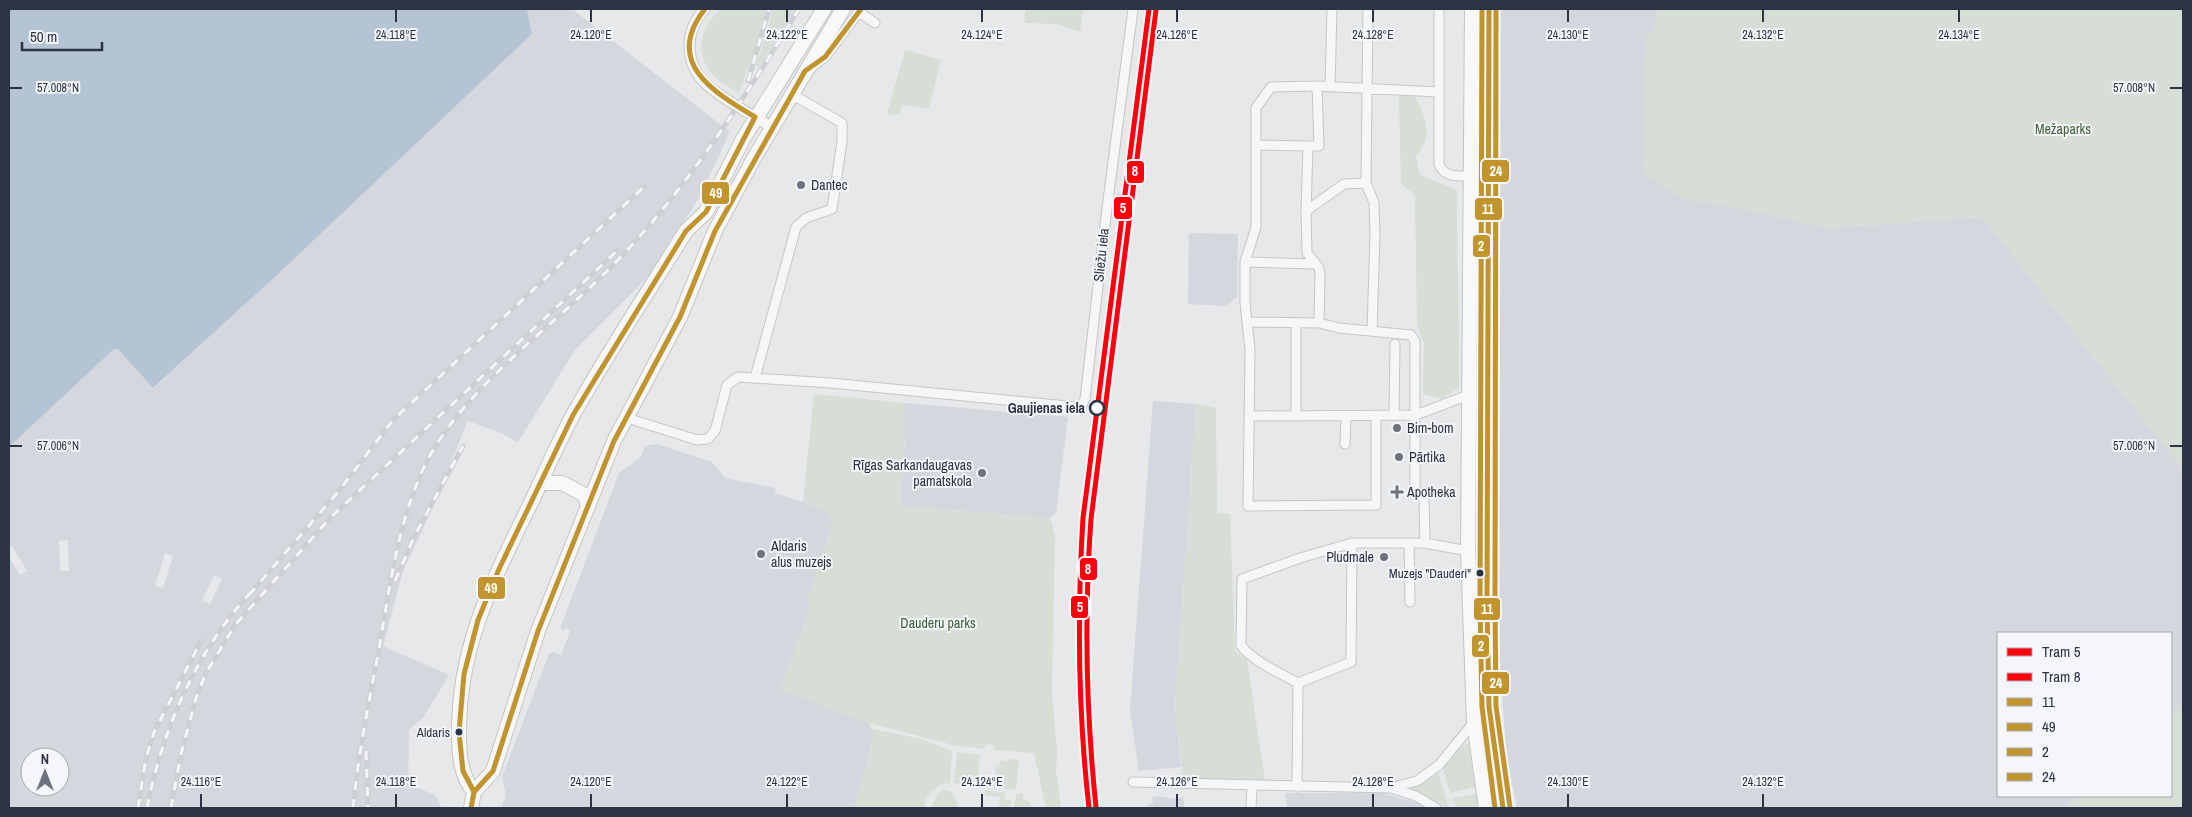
<svg xmlns="http://www.w3.org/2000/svg" width="2192" height="817" font-family="'Archivo Narrow',sans-serif">
	<style>
		.built { fill: #d4d7dd; fill-rule: evenodd }
		.green { fill: #d6ded6 }
		.water { fill: #b4c4d5 }
		.lines { fill: none; stroke-linecap: round; stroke-linejoin: round }
		.minor-casing { stroke: #c4c6c8; stroke-width: 11 }
		.tertiary-casing { stroke: #c4c6c8; stroke-width: 12 }
		.primary-casing { stroke: #c2c5c8; stroke-width: 16 }
		.minor { stroke: #f5f6f7; stroke-width: 9 }
		.tertiary { stroke: #f5f6f7; stroke-width: 10 }
		.primary { stroke: #f8f8f8; stroke-width: 14 }
		.rail-casing { stroke: #cecfd2; stroke-width: 5 }
		.rail { stroke: #f4f6f9; stroke-width: 3; stroke-dasharray: 9; stroke-linecap: butt }
		.bus-1-casing { stroke: #f4f6f9; stroke-width: 9 }
		.bus-2-casing { stroke: #f4f6f9; stroke-width: 9 }
		.bus-3-casing { stroke: #f4f6f9; stroke-width: 9 }
		.bus-4-casing { stroke: #f4f6f9; stroke-width: 9 }
		.bus-1 { stroke: #c2942e; stroke-width: 5 }
		.bus-2 { stroke: #c2942e; stroke-width: 5 }
		.bus-3 { stroke: #c2942e; stroke-width: 5 }
		.bus-4 { stroke: #c2942e; stroke-width: 5 }
		.tram-1-casing { stroke: #f4f6f9; stroke-width: 9 }
		.tram-2-casing { stroke: #f4f6f9; stroke-width: 9 }
		.tram-1 { stroke: #ff000c; stroke-width: 5 }
		.tram-2 { stroke: #ff000c; stroke-width: 5 }
		.ticks { fill: none; stroke: #2b3445; stroke-width: 2 }
		.poi-dot { fill: #6c737f; stroke: #f4f6f9; stroke-width: 2 }
		.stop-dot { fill: #f4f6f9; stroke: #2b3445; stroke-width: 2.5 }
		.bus-dot { fill: #2b3445; stroke: #f4f6f9; stroke-width: 2 }
		.labels { text-anchor: middle; stroke-width: 4; stroke-linejoin: round; paint-order: stroke }
		.bus-label { font-size: 13px; fill: #2b3445; stroke: #f4f6f9; text-anchor: end }
		.park-label { font-size: 14px; fill: #3f6138; stroke: #f4f6f9 }
		.poi-label { font-size: 14px; fill: #2b3445; stroke: #f4f6f9; text-anchor: start }
		.street-label { font-size: 14px; fill: #2b3445; stroke: #f4f6f9 }
		.stop-label { font-size: 14px; font-weight: bold; fill: #2b3445; stroke: #f4f6f9; text-anchor: end }
		.ticks-label { font-size: 12px; text-anchor: middle; fill: #2b3445; stroke: #f4f6f9; stroke-width: 4; stroke-linejoin: round; paint-order: stroke }
		.line-badge { stroke: #f4f6f9; stroke-width: 2 }
		.badge-label { font-size: 14px; text-anchor: middle; font-weight: bold; fill: #fff }
	</style>
	<rect width="100%" height="100%" fill="#e6e8ea"/>
	<!-- built -->
	<path class="built" d="M527 9H572L730 132 699 198 650 275 575 350 518 442 501 433 468 421 424 527 403 571 383 646 449 675 423 718 409 730 408 784 435 795 442 808H9V557L20 575 27 571 12 546 9 547V447L114 349H118L154 388 276 276 532 34ZM68 540 69 571H60L59 541ZM165 553 173 556 163 588 155 586ZM214 575 222 579 210 604 202 600ZM30 757H60V787H30Z
		M1501 9H1657V25L1645 41 1684 199 1751 210 1826 228 1982 217 2183 469V702L2171 713V633H1998V796H2079L2065 808H1517L1506 753 1499 639Z
		M1189 233 1238 234 1237 297 1225 306 1188 304Z
		M1153 401 1196 404 1175 707 1181 767 1139 771 1130 710Z
		M905 403 1068 417 1056 513 1050 518 900 506 905 441Z
		M657 444 712 462 725 478 776 488 775 493 825 509 833 520 808 597 810 605 781 690 868 722 874 736 854 808H501L506 796 502 777 549 654 552 652 561 655 568 637 571 630 566 628 563 631 561 630V626L619 473 641 457 645 446Z
		M1285 793H1381L1418 803 1425 808H1287Z
		M1159 796 1174 799 1183 797 1185 808H1149L1148 804 1153 803 1152 797Z"/>
	<!-- green -->
	<path class="green" d="M721 9H766L754 53 739 93C731 88 719 83 713 75 693 54 701 26 721 9Z
		M772 9H796L759 67 756 65 770 23Z
		M1026 9H1083L1080 32 1057 24 1024 23Z
		M1657 9H2183V469L1982 217 1825 228 1751 210 1684 199 1644 174 1645 41 1657 25Z
		M905 50 941 60 929 109 902 105 899 115 887 114Z
		M1415 95C1425 119 1435 133 1416 156L1420 175 1457 190 1459 388 1441 399 1423 394 1424 344 1417 325 1415 195 1401 184 1399 96Z
		M814 394 905 403V441L900 506 1050 518 1055 536 1052 693 1057 753 1056 771 1061 808H1046L1034 753 995 750 992 744 987 745 984 749 953 745 869 723 873 729 921 739 952 751 950 783C936 784 926 794 924 808H854L874 737 868 723 781 690 810 605 808 597 833 520 825 509 803 502Z
		M1196 404 1216 408 1217 513 1230 514 1235 651 1247 660 1265 781 1183 778 1175 707Z
		M2183 702V808H2065L2079 796H2171V713Z
		M1469 744 1475 787 1450 793 1443 769 1463 745Z
		M957 752 980 755 978 777H976L974 783 967 780 964 784 954 783Z
		M1010 759 1019 760 1016 790 994 787 996 766 999 765 1001 760 1008 762Z
		M1438 773 1449 808H1442L1404 789 1422 784Z
		M943 790 952 792 959 808H931L937 795Z
		M985 790 1005 793V800H1011L1010 808H1003L999 806 1000 797 985 795Z
		M1016 794H1023L1022 799 1030 802 1032 808H1014Z
		M1476 794 1479 808H1456L1453 798Z"/>
	<!-- water -->
	<path class="water" d="M9 9H527L532 34 276 276 153 388 118 349H114L9 447Z"/>
	<g class="lines">
		<defs>
			<path id="minor" d="M1368 9 1366 183 1374 203 1375 235 1372 330
				M1439 9V164C1444 178 1458 176 1471 176
				M859 12 875 23
				M812 67 825 57 861 9
				M1317 86 1319 146H1308L1306 211 1307 253 1319 268 1320 274 1319 323
				M1330 87 1332 9
				M1257 145 1308 146
				M1306 211 1344 184 1366 183
				M1245 262 1315 264
				M1248 322 1319 323 1339 328 1411 335 1415 341V489L1424 499 1425 543
				M755 378 796 227 806 218 832 209 842 142V123L793 95
				M1394 415 1395 344
				M1250 416 1416 415 1471 394
				M1296 416V323
				M1376 416V505L1248 506 1250 350 1245 303V262L1256 227V108L1271 87 1317 86 1439 92
				M627 418 697 440 708 439 715 431 727 385 738 377 831 383 1077 407 1082 405 1085 399 1107 208 1133 9
				M1345 444 1346 416
				M1409 543 1410 602
				M1298 683 1351 662 1352 543
				M1133 782 1390 788 1417 781 1439 765 1474 722
				M1297 787 1298 683C1283 675 1249 659 1241 645L1242 579 1300 558 1352 543H1425L1468 551
				M1391 788 1416 796 1436 808
				M1251 808 1252 786"/>
			<path id="tertiary" d="M705 9C685 29 684 62 705 83 720 98 754 116 773 128"/>
			<path id="primary" d="M1472 9 1468 551 1474 722 1486 808
				M1489 9 1487 605 1489 707 1503 808
				M541 483H562L585 495 588 507
				M474 792C460 775 459 753 459 732 459 649 489 589 524 517 541 483 555 448 573 415 608 352 648 292 686 231L706 212 743 139 824 9
				M471 808 474 792 493 771 538 631 614 441 680 317 715 231 753 160 843 9"/>
		</defs>
		<!-- minor casing -->
		<use href="#minor" class="minor-casing"/>
		<!-- tertiary casing -->
		<use href="#tertiary" class="tertiary-casing"/>
		<!-- primary casing -->
		<use href="#primary" class="primary-casing"/>
		<!-- minor -->
		<use href="#minor" class="minor"/>
		<!-- tertiary -->
		<use href="#tertiary" class="tertiary"/>
		<!-- primary -->
		<use href="#primary" class="primary"/>
		<defs>
			<path id="rail" d="M748 81 769 9
				M395 581 414 537 463 446
				M249 595 338 492 393 420 645 186
				M366 751 368 808
				M138 808 146 758 154 732 201 641
				M147 808C163 728 196 651 253 590
				M171 808 181 754 196 698 206 673 235 625 331 517 617 251
				M353 808C358 755 369 702 379 649 390 585 398 520 427 461 465 388 551 328 609 269 685 193 743 100 799 9"/>
		</defs>
		<!-- rail casing -->
		<use href="#rail" class="rail-casing"/>
		<!-- rail -->
		<use href="#rail" class="rail"/>
		<defs>
			<path id="bus-1" d="M1489 9 1487 605 1489 707 1503 808"/>
			<path id="bus-2" d="M471 808 474 792 463 771 459 732 464 674 478 620 499 569 573 415 686 231 706 212 755 117C713 92 663 62 705 9
				M471 808 474 792 493 771 538 631 614 441 680 317 715 231 805 71 825 57 861 9"/>
			<path id="bus-3" d="M1482 9 1480 605 1482 707 1495 808"/>
			<path id="bus-4" d="M1496 9 1495 605 1496 706 1510 807"/>
		</defs>
		<!-- bus-1 casing -->
		<use href="#bus-1" class="bus-1-casing"/>
		<!-- bus-2 casing -->
		<use href="#bus-2" class="bus-2-casing"/>
		<!-- bus-3 casing -->
		<use href="#bus-3" class="bus-3-casing"/>
		<!-- bus-4 casing -->
		<use href="#bus-4" class="bus-4-casing"/>
		<!-- bus-1 -->
		<use href="#bus-1" class="bus-1"/>
		<!-- bus-2 -->
		<use href="#bus-2" class="bus-2"/>
		<!-- bus-3 -->
		<use href="#bus-3" class="bus-3"/>
		<!-- bus-4 -->
		<use href="#bus-4" class="bus-4"/>
		<defs>
			<path id="tram-1" d="M1089 808C1078 711 1077 615 1083 518L1149 9"/>
			<path id="tram-2" d="M1096 807C1086 711 1084 616 1091 519L1156 10"/>
		</defs>
		<!-- tram-1 casing -->
		<use href="#tram-1" class="tram-1-casing"/>
		<!-- tram-2 casing -->
		<use href="#tram-2" class="tram-2-casing"/>
		<!-- tram-1 -->
		<use href="#tram-1" class="tram-1"/>
		<!-- tram-2 -->
		<use href="#tram-2" class="tram-2"/>
	</g>
	<!-- ticks -->
	<path class="ticks" d="M396 10V22M591 10V22M787 10V22M982 10V22M1177 10V22M1373 10V22M1568 10V22M1763 10V22M1959 10V22M10 88H22M2170 88H2182M10 446H22M2170 446H2182M201 794V807M396 794V807M591 794V807M787 794V807M982 794V807M1177 794V807M1373 794V807M1568 794V807M1763 794V807"/>
	<!-- markers -->
	<g class="poi-dot">
		<circle cx="801" cy="185" r="5"/>
		<circle cx="1397" cy="428" r="5"/>
		<circle cx="1399" cy="457" r="5"/>
		<circle cx="982" cy="473" r="5"/>
		<path d="M1394.5 484.5h5v5h5v5h-5v5h-5v-5h-5v-5h5z"/>
		<circle cx="761" cy="554" r="5"/>
		<circle cx="1384" cy="557" r="5"/>
	</g>
	<circle class="stop-dot" cx="1097" cy="408" r="7"/>
	<g class="bus-dot">
		<circle cx="1480" cy="573" r="4.5"/>
		<circle cx="459" cy="732" r="4.5"/>
	</g>
	<g class="labels">
		<!-- bus labels -->
		<g class="bus-label">
			<text x="1471" y="578">Muzejs "Dauderi"</text>
			<text x="450" y="737">Aldaris</text>
		</g>
		<!-- park labels -->
		<g class="park-label">
			<text x="2063" y="134">Mežaparks</text>
			<text x="938" y="628">Dauderu parks</text>
		</g>
		<!-- poi labels -->
		<g class="poi-label">
			<text x="811" y="190">Dantec</text>
			<text x="1407" y="433">Bim-bom</text>
			<text x="1409" y="462">Pārtika</text>
			<text x="972" y="470" text-anchor="end">Rīgas Sarkandaugavas<tspan x="972" dy="16">pamatskola</tspan></text>
			<text x="1407" y="497">Apotheka</text>
			<text x="771" y="551">Aldaris<tspan x="771" dy="16">alus muzejs</tspan></text>
			<text x="1374" y="562" text-anchor="end">Pludmale</text>
		</g>
		<!-- street labels -->
		<g class="street-label">
			<text transform="translate(1101 255) rotate(-84)" y="5">Sliežu iela</text>
		</g>
		<!-- stop labels -->
		<g class="stop-label">
			<text x="1085" y="413">Gaujienas iela</text>
		</g>
	</g>
	<g class="ticks-label">
		<text x="396" y="39">24.118°E</text>
		<text x="591" y="39">24.120°E</text>
		<text x="787" y="39">24.122°E</text>
		<text x="982" y="39">24.124°E</text>
		<text x="1177" y="39">24.126°E</text>
		<text x="1373" y="39">24.128°E</text>
		<text x="1568" y="39">24.130°E</text>
		<text x="1763" y="39">24.132°E</text>
		<text x="1959" y="39">24.134°E</text>
		<text x="58" y="92">57.008°N</text>
		<text x="2134" y="92">57.008°N</text>
		<text x="58" y="450">57.006°N</text>
		<text x="2134" y="450">57.006°N</text>
		<text x="201" y="786">24.116°E</text>
		<text x="396" y="786">24.118°E</text>
		<text x="591" y="786">24.120°E</text>
		<text x="787" y="786">24.122°E</text>
		<text x="982" y="786">24.124°E</text>
		<text x="1177" y="786">24.126°E</text>
		<text x="1373" y="786">24.128°E</text>
		<text x="1568" y="786">24.130°E</text>
		<text x="1763" y="786">24.132°E</text>
	</g>
	<g class="line-badge">
		<rect x="1481" y="159" width="29" height="24" rx="5" fill="#c2942e"/>
		<rect x="1126" y="160" width="19" height="24" rx="5" fill="#ff000c"/>
		<rect x="701" y="181" width="29" height="24" rx="5" fill="#c2942e"/>
		<rect x="1113" y="196" width="20" height="24" rx="5" fill="#ff000c"/>
		<rect x="1474" y="197" width="29" height="24" rx="5" fill="#c2942e"/>
		<rect x="1472" y="234" width="19" height="24" rx="5" fill="#c2942e"/>
		<rect x="1079" y="557" width="19" height="24" rx="5" fill="#ff000c"/>
		<rect x="477" y="576" width="29" height="24" rx="5" fill="#c2942e"/>
		<rect x="1070" y="595" width="19" height="24" rx="5" fill="#ff000c"/>
		<rect x="1473" y="597" width="28" height="24" rx="5" fill="#c2942e"/>
		<rect x="1471" y="634" width="19" height="24" rx="5" fill="#c2942e"/>
		<rect x="1481" y="671" width="29" height="24" rx="5" fill="#c2942e"/>
	</g>
	<g class="badge-label">
		<text x="1496" y="176">24</text>
		<text x="1135" y="176">8</text>
		<text x="716" y="198">49</text>
		<text x="1123" y="213">5</text>
		<text x="1488" y="214">11</text>
		<text x="1481" y="251">2</text>
		<text x="1088" y="574">8</text>
		<text x="491" y="593">49</text>
		<text x="1080" y="612">5</text>
		<text x="1487" y="614">11</text>
		<text x="1481" y="651">2</text>
		<text x="1496" y="688">24</text>
	</g>
	<!-- border -->
	<rect width="2192" height="817" fill="none" stroke="#2b3445" stroke-width="20"/>
	<!-- legend -->
	<rect x="1997" y="632" width="175" height="165" fill="#f4f6f9" stroke="#a4a8b1"/>
	<rect x="2007" y="648" width="25" height="8" fill="#ff000c" stroke="#a4a8b1"/>
	<text x="2042" y="657" font-size="15" fill="#2b3445">Tram 5</text>
	<rect x="2007" y="673" width="25" height="8" fill="#ff000c" stroke="#a4a8b1"/>
	<text x="2042" y="682" font-size="15" fill="#2b3445">Tram 8</text>
	<rect x="2007" y="698" width="25" height="8" fill="#c2942e" stroke="#a4a8b1"/>
	<text x="2042" y="707" font-size="15" fill="#2b3445">11</text>
	<rect x="2007" y="723" width="25" height="8" fill="#c2942e" stroke="#a4a8b1"/>
	<text x="2042" y="732" font-size="15" fill="#2b3445">49</text>
	<rect x="2007" y="748" width="25" height="8" fill="#c2942e" stroke="#a4a8b1"/>
	<text x="2042" y="757" font-size="15" fill="#2b3445">2</text>
	<rect x="2007" y="773" width="25" height="8" fill="#c2942e" stroke="#a4a8b1"/>
	<text x="2042" y="782" font-size="15" fill="#2b3445">24</text>
	<!-- north arrow -->
	<g transform="translate(45 772)"><circle r="24" fill="#f4f6f9" stroke="#a4a8b1"/>
	<path d="M0-4L9 19L0 12L-9 19Z" fill="#6c737f"/>
	<text y="-8" font-size="14" font-weight="bold" text-anchor="middle" fill="#2b3445">N</text>
	</g>
	<!-- scale -->
	<path d="M22 42v8h80v-8" fill="none" stroke="#2b3445" stroke-width="2.5"/>
	<text x="30" y="42" font-size="15" fill="#2b3445" stroke="#f4f6f9" stroke-width="4" paint-order="stroke">50 m</text>
</svg>
